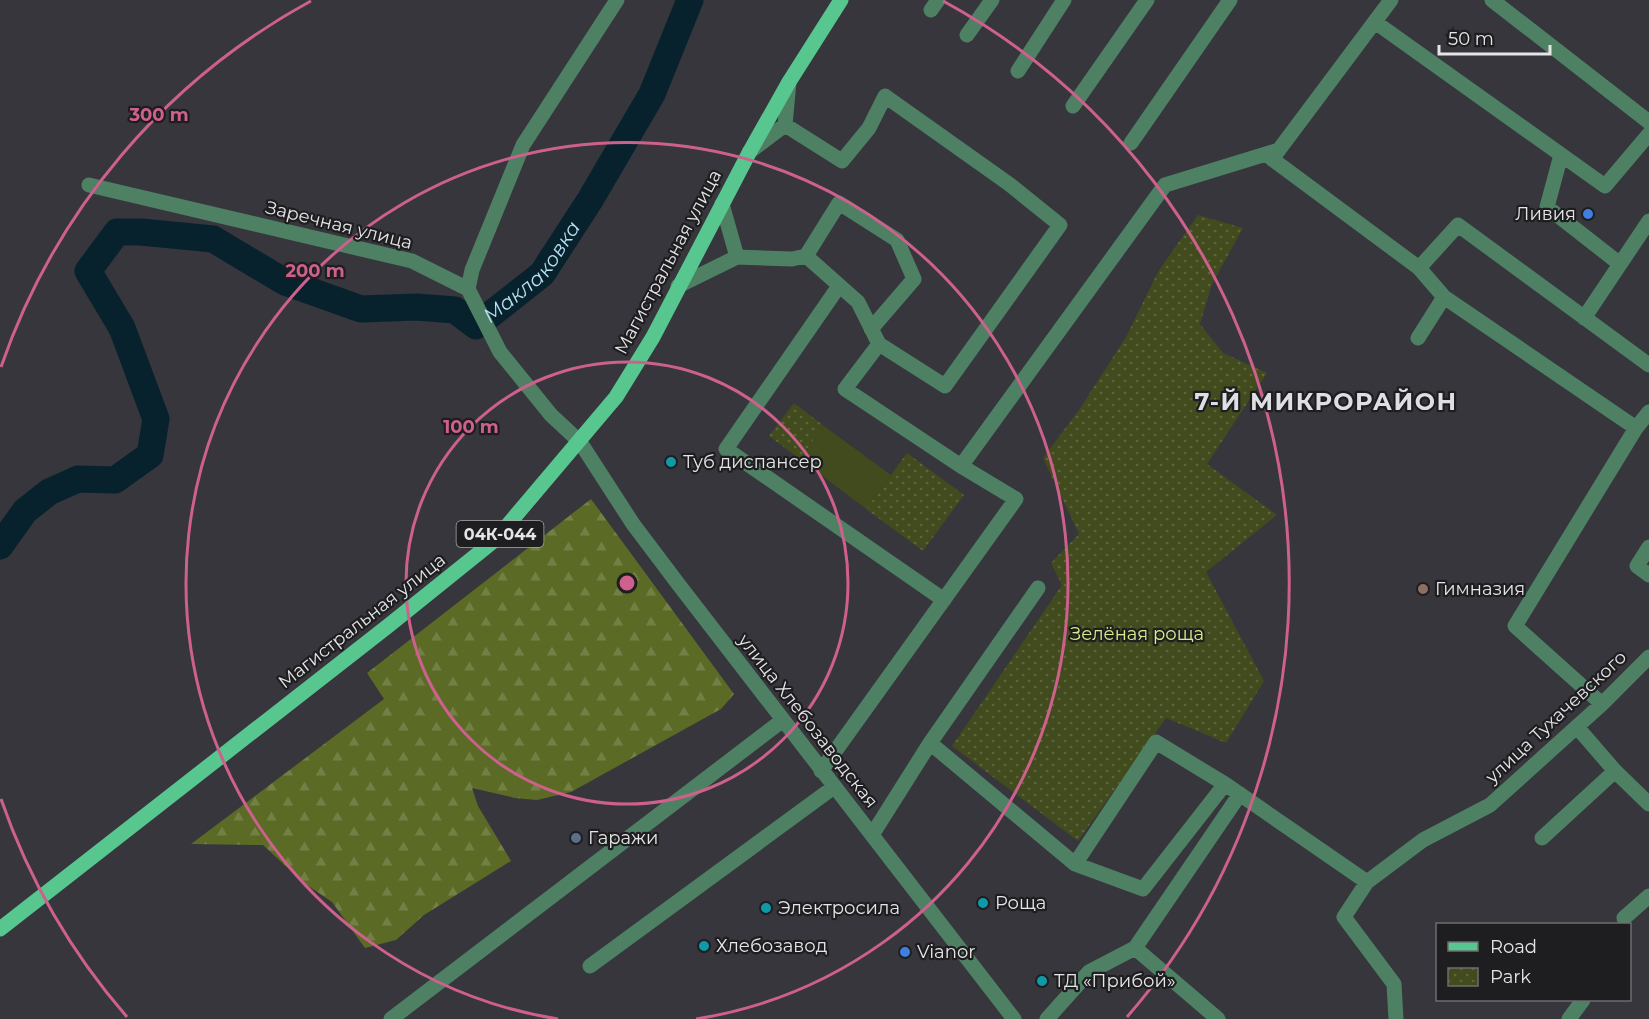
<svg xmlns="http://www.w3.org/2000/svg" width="1649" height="1019" font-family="Montserrat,sans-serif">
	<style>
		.forest { fill: url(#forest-firs) }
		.park { fill: url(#park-dots) }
		.garden { fill: #414b1d }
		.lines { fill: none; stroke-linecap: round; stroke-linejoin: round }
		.river { stroke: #07222d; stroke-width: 27 }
		.minor { stroke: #4e8064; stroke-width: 15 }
		.major { stroke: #58c78f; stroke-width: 15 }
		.ring { fill: none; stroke: #ce608c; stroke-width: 3 }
		.shop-dot { fill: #3f7fe0; stroke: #1e1e20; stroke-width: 2 }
		.culture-dot { fill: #0f9aa8; stroke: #1e1e20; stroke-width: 2 }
		.education-dot { fill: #8d6e63; stroke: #1e1e20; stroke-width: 2 }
		.service-dot { fill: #5c6f8a; stroke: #1e1e20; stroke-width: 2 }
		.labels { text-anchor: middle; stroke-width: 4.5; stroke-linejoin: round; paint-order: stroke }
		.shield { fill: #1e1e20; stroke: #a9a9ac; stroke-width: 1.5 }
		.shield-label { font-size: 16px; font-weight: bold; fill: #e5e5e8 }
		.poi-label { font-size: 18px; fill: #e5e5e8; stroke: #1e1e20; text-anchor: start }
		.street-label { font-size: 18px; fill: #e5e5e8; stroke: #1e1e20 }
		.park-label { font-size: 18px; fill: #d5ec8b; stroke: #1e1e20 }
		.water-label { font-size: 20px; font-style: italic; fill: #b7dff2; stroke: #1e1e20 }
		.district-label { font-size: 24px; font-weight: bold; letter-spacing: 1.5px; fill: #dedee5; stroke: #1e1e20 }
		.centre { fill: #ce608c; stroke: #1e1e20; stroke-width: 3 }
		.ring-label { font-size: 18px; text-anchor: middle; font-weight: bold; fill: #ce608c; stroke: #1e1e20; stroke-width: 4.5; stroke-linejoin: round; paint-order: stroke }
	</style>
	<defs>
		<pattern id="forest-firs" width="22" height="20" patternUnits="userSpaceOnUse" patternTransform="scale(1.5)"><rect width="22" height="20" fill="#5b6a25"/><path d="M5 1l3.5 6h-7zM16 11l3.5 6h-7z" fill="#727f45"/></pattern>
		<pattern id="park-dots" width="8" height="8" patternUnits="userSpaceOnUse" patternTransform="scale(1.5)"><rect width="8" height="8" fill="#414b1d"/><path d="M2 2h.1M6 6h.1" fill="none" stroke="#5c653e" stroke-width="1.8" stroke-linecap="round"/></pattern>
	</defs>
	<rect width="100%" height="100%" fill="#36363c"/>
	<!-- forest -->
	<path class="forest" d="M591 499 734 694 721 709 571 792 537 800 515 798 472 788 478 806 511 861 424 915 396 940 365 948 332 902 304 883 263 845 191 844 384 699 367 673Z"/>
	<!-- park -->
	<path class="park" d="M1198 215 1243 228 1212 284 1200 324 1223 353 1267 373 1207 464 1277 515 1206 572 1264 681 1226 743 1166 718 1078 841 952 746 1062 585 1051 563 1079 534 1043 458 1079 410 1126 337 1159 270Z
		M794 403 824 426 800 459 769 436Z
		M907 453 964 495 923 551 866 509Z"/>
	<!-- garden -->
	<path class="garden" d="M824 426 891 475 866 509 800 459Z"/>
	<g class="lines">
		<!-- river -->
		<path class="river" id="s1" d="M0 546 25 511 49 492 78 479 115 480 150 455 156 419 122 328 88 271 117 232H141L213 239 285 282 361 309 416 307 455 310 476 326 542 274 590 200 652 94 690 0"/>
		<!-- minor -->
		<path class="minor" d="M1391 0 1272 159 1419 268 1444 297 1636 428 1649 412
			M1492 0 1649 122
			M931 10 938 0
			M1375 22 1605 186 1649 134
			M967 35 992 0
			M1018 71 1064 0
			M789 82 785 125 842 161 869 128 885 96 1009 184 1060 225 945 386 879 344 858 302 806 256
			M1073 106 1147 0
			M1131 143 1230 0
			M749 152 785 125
			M1561 155 1547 207 1620 264
			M89 185 412 261 468 289
			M722 204 737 257 792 259 806 256 839 203 897 240 914 279 871 329
			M1419 268 1458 225 1649 365
			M678 286 737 257
			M839 286 726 449 944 600
			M468 289 500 352 551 415 580 442 633 524 679 585 1014 1019
			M468 289 472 270 523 145 617 0
			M1584 318 1649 221
			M1418 338 1444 297
			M961 466 1165 185 1279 150
			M1649 547 1637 566 1649 575
			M1602 704 1515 626 1636 428
			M1577 727 1615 771 1649 804
			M930 743 1075 864 1143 889 1225 784 1367 882
			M821 771 1016 499 961 466 845 389 879 344
			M872 835 930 743 1038 588
			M1542 838 1615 771
			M1075 864 1156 742 1225 784
			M1624 918 1649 896
			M1135 948 1218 1019
			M590 966 834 787
			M391 1019 783 720
			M1047 1019 1089 972 1135 948 1240 794
			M1396 1019 1394 984 1344 917 1367 882 1423 840 1490 805 1602 704 1649 657
			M1569 1019 1583 1000"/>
		<!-- major -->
		<path class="major" d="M0 929 388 626 495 540 616 397 653 337 749 153 789 82 841 0"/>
	</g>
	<!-- distance rings -->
	<g class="ring">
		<circle cx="627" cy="583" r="221"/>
		<path d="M558 1019A441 441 0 1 1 696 1019"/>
		<path d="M127 1017A662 662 0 0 1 1 799M1 367A662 662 0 0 1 311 1M943 1A662 662 0 0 1 1127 1017"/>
	</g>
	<!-- markers -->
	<g class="shop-dot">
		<circle cx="1588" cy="214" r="6"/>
		<circle cx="905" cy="952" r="6"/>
	</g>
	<g class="culture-dot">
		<circle cx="671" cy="462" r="6"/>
		<circle cx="983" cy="903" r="6"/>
		<circle cx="766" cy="908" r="6"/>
		<circle cx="704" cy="946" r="6"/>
		<circle cx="1042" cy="981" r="6"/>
	</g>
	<circle class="education-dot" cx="1423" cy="589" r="6"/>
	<circle class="service-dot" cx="576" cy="838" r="6"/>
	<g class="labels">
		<!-- shield labels -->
		<rect class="shield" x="456.5" y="521" width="87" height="26" rx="4.5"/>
		<g class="shield-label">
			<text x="500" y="540">04К-044</text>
		</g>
		<!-- poi labels -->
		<g class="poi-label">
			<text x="1576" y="220" text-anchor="end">Ливия</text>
			<text x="683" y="468">Туб диспансер</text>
			<text x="1435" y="595">Гимназия</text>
			<text x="588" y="844">Гаражи</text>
			<text x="995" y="909">Роща</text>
			<text x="778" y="914">Электросила</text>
			<text x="716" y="952">Хлебозавод</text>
			<text x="917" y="958">Vianor</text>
			<text x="1054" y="987">ТД «Прибой»</text>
		</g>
		<!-- street labels -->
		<g class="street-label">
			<text transform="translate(339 225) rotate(14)" y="6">Заречная улица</text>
			<text transform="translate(668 262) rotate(-62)" y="6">Магистральная улица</text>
			<text transform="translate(362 621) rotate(-38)" y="6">Магистральная улица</text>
			<text transform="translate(1556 717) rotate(-43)" y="6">улица Тухачевского</text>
			<text transform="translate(808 721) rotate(52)" y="6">улица Хлебозаводская</text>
		</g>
		<!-- park labels -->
		<g class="park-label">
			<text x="1137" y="640">Зелёная роща</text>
		</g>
		<!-- water labels -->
		<g class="water-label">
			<text dy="7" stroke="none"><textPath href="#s1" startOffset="894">Маклаковка</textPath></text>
		</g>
		<!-- district labels -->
		<g class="district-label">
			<text x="1326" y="410">7-Й МИКРОРАЙОН</text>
		</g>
	</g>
	<circle cx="627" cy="583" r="9" class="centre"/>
	<g class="ring-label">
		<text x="159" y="121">300 m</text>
		<text x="315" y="277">200 m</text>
		<text x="471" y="433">100 m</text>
	</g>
	<!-- legend -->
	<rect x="1436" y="923" width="195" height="78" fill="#1e1e20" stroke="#6e6e70" stroke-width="1.5"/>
	<rect x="1448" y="942" width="30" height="9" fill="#58c78f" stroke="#6e6e70" stroke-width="1.5"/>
	<text x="1490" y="953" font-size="18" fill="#e5e5e8">Road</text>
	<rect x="1448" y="968" width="30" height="18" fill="url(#park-dots)" stroke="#6e6e70" stroke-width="1.5"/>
	<text x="1490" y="983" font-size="18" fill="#e5e5e8">Park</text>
	<!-- scale -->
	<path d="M1439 45v9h111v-9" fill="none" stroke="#e5e5e8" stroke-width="3"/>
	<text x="1448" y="45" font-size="18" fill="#e5e5e8" stroke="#1e1e20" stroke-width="4.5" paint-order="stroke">50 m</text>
</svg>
